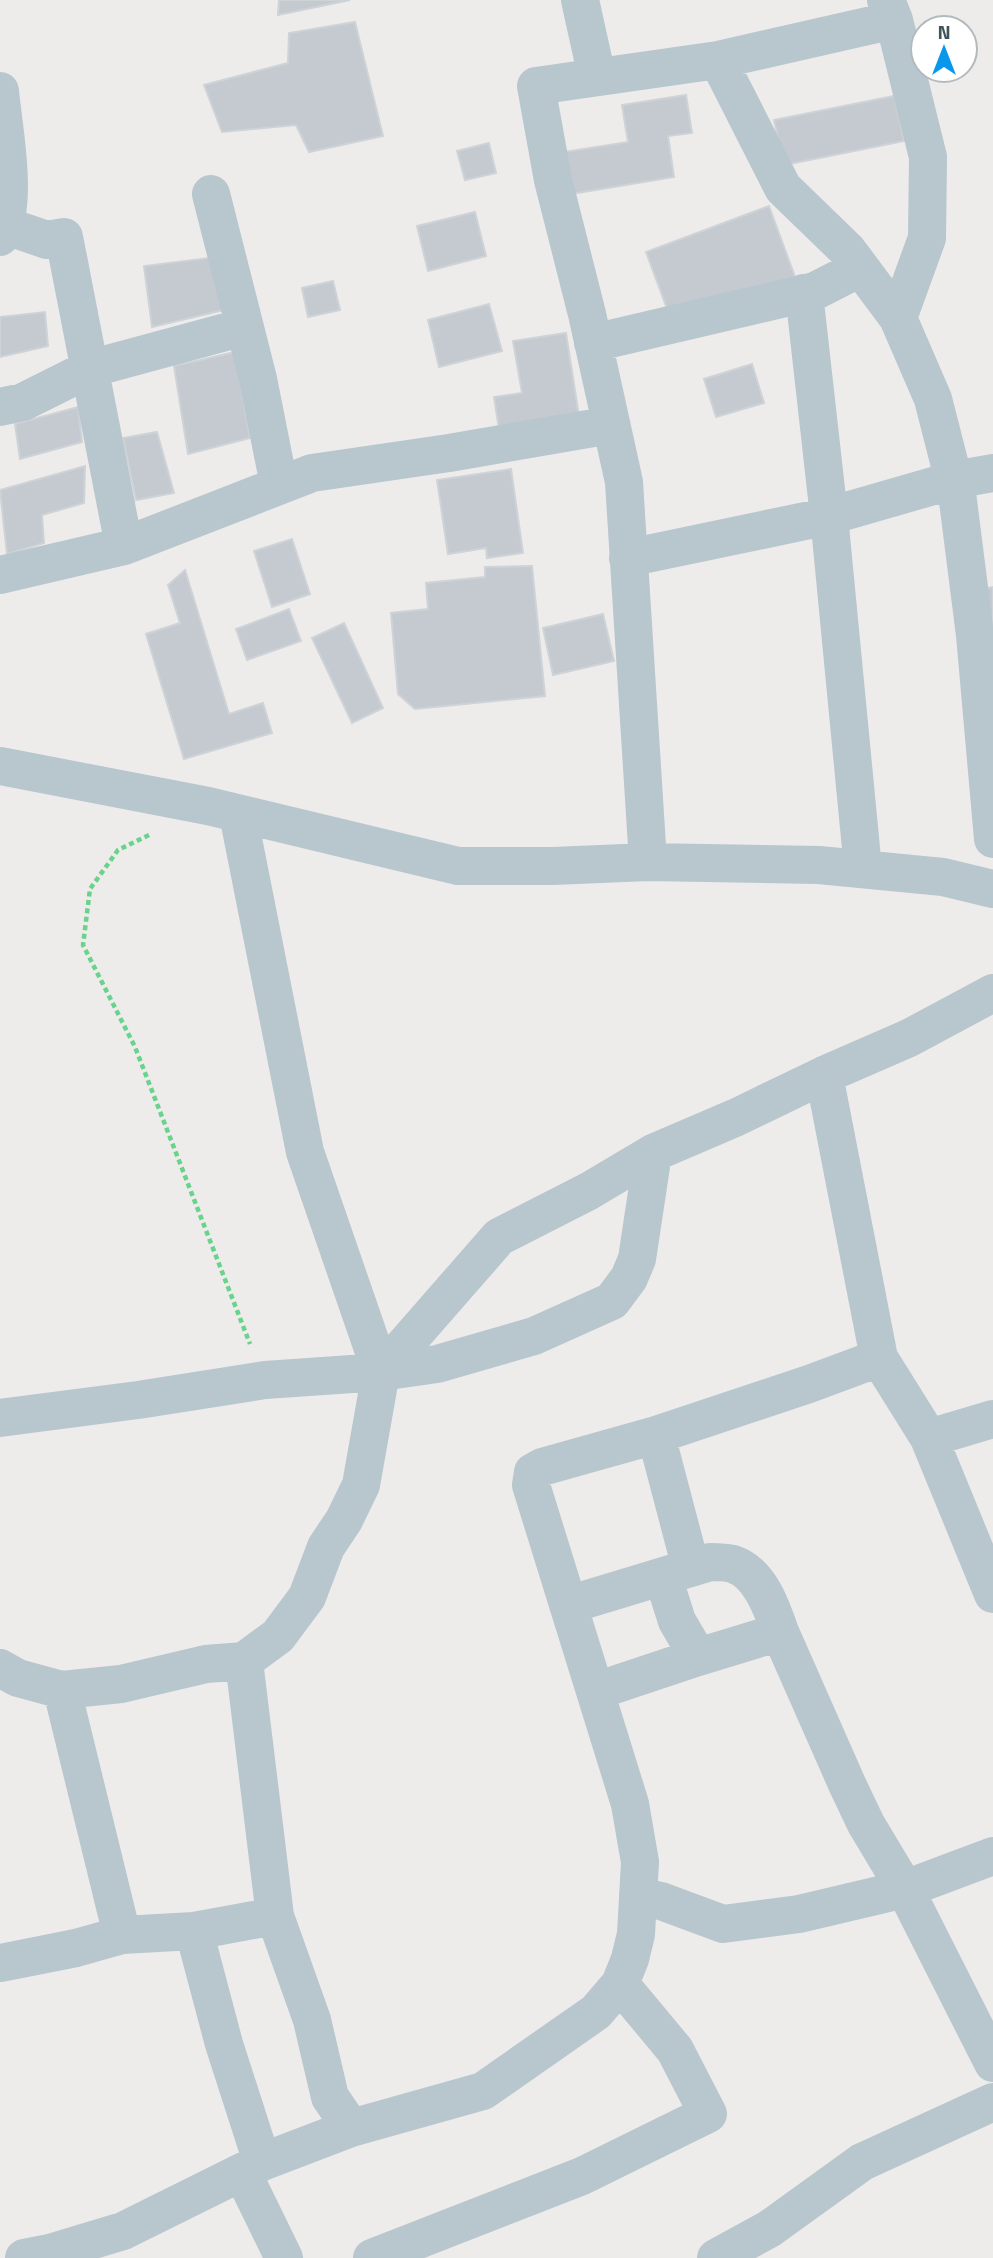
<svg xmlns="http://www.w3.org/2000/svg" width="993" height="2258" font-family="'Titillium Web',sans-serif">
	<style>
		.building { fill: #c4cacf; stroke: #ced3d8; stroke-width: 2 }
		.lines { fill: none; stroke-linecap: round; stroke-linejoin: round }
		.path { stroke: #68d38a; stroke-width: 4.5; stroke-dasharray: 5 3.5; stroke-linecap: butt }
		.minor { stroke: #b7c7cd; stroke-width: 38 }
	</style>
	<rect width="100%" height="100%" fill="#eeebeb"/>
	<!-- building -->
	<path class="building" d="M279 0H350L278 15Z
		M355 22 383 136 309 152 296 125 222 132 204 85 288 63 289 33Z
		M686 95 692 133 668 136 674 177 571 194 564 152 628 142 622 105Z
		M894 96 904 141 784 165 774 120Z
		M489 143 496 173 465 180 457 151Z
		M769 206 795 277 672 322 646 252Z
		M475 212 486 256 428 271 417 226Z
		M217 257 224 310 152 327 144 266Z
		M333 281 340 310 308 317 302 288Z
		M489 304 502 351 439 367 428 320Z
		M45 312 48 346 0 357V317Z
		M566 333 580 423 500 435 494 397 522 393 513 341Z
		M235 352 250 438 188 454 174 366Z
		M752 364 764 403 716 417 704 379Z
		M78 407 82 442 20 459 15 424Z
		M157 432 174 493 136 500 123 438Z
		M85 466 84 503 42 515 44 543 7 554 0 490Z
		M511 469 523 553 487 558 486 548 448 554 437 480Z
		M292 539 310 594 272 607 254 551Z
		M532 566 545 696 415 709 398 694 391 613 428 609 426 583 485 577V567Z
		M185 570 229 714 263 703 272 733 184 759 146 634 180 623 168 585Z
		M993 587V645L982 589Z
		M289 609 301 641 247 660 236 629Z
		M603 614 614 661 553 675 543 628Z
		M344 623 383 708 352 723 312 638Z"/>
	<g class="lines">
		<!-- path -->
		<path class="path" d="M149 835 118 850 90 889 83 945 135 1047 250 1344"/>
		<!-- minor -->
		<path class="minor" d="M580 0 597 77
			M886 0 894 20 928 157 927 238 898 318
			M718 60 783 188 848 251 898 318 933 399 957 493 975 635 993 839
			M0 91C4 133 18 199 0 237
			M211 194 258 379 279 485
			M6 226 47 240 64 237 124 546
			M804 293 829 516 863 869
			M593 343 815 291 860 268
			M0 407 23 402 89 369 244 327
			M628 558 829 516 954 480 993 473
			M0 575 124 546 312 473 449 453 611 425
			M0 766 208 806 458 866H553L648 862 819 865 943 877 993 889
			M238 814 305 1152 381 1372
			M648 862 624 482 587 314 553 180 536 86 718 60 894 20
			M824 1075 879 1358 929 1438 993 1594
			M0 1418 138 1400 265 1380 381 1372 437 1364 534 1336 612 1301 629 1278 637 1259 653 1153
			M656 1435 691 1568
			M929 1438 993 1419
			M663 1577 677 1621 698 1657 780 1632 847 1784 866 1824 905 1889 993 2063
			M568 1605 710 1562C717 1562 725 1562 733 1564 760 1573 772 1608 780 1632
			M0 1668 18 1678 62 1690 122 1935
			M62 1690 121 1684 206 1664 244 1661
			M596 1691 698 1657
			M638 1896 661 1901 723 1924 799 1914 905 1889 993 1856
			M275 1916 312 2020 330 2097 351 2128
			M194 1931 224 2044 262 2162
			M0 1963 76 1948 122 1935 194 1931 275 1916 244 1661 278 1636 307 1597 326 1547 344 1520 361 1485 381 1372 499 1237 589 1191 653 1153 737 1117 824 1075 909 1038 993 993
			M242 2172 284 2258
			M24 2258 50 2253 123 2231 262 2162 351 2128 483 2091 596 2012 620 1984 630 1959 636 1934 640 1862 630 1804 531 1485 533 1472 542 1467 656 1435 809 1384 879 1358
			M372 2258 582 2176 708 2114 675 2050 620 1984
			M716 2258 769 2229 862 2162 993 2102"/>
	</g>
	<!-- north arrow -->
	<g transform="translate(944 49)"><circle r="33" fill="#ffffff" stroke="#b3babd" stroke-width="2"/>
	<path d="M0-5L12 26L0 18L-12 26Z" fill="#0897eb"/>
	<text y="-10" font-size="19" font-weight="bold" text-anchor="middle" fill="#42535a">N</text>
	</g>
</svg>
